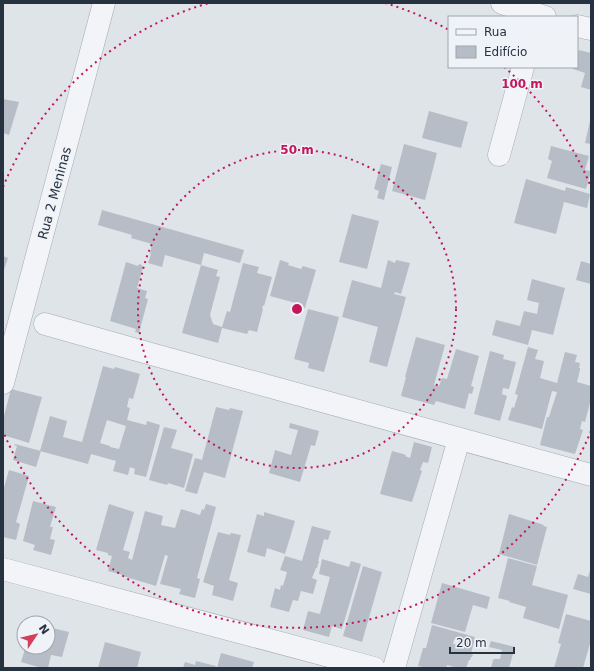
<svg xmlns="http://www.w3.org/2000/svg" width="594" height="671" font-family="'DejaVu Sans',sans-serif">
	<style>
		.building { fill: #b6bdc6; fill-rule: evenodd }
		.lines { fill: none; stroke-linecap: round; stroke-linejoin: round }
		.minor-casing { stroke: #a4abb3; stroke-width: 23 }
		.minor { stroke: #f2f4f7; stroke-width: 22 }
		.ring { fill: none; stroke: #c2185b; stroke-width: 2; stroke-dasharray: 2 4 }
		.labels { text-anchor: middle; stroke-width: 3; stroke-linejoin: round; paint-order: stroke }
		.street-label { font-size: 13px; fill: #273241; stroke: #eff2f7 }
		.centre { fill: #c2185b; stroke: #eff2f7; stroke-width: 2 }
		.ring-label { font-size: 12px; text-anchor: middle; font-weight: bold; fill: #c2185b; stroke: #eff2f7; stroke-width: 3; stroke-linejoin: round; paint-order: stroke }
	</style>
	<rect width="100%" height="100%" fill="#dfe4e9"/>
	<!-- building -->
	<path class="building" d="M579 50 591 53V90L581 87 585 73 573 69 574 67H577V56Z
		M3 99 19 102 9 135 3 133Z
		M429 111 468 122 461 148 422 138Z
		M590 121H591V144L585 143Z
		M404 144 437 153 425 200 392 191Z
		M551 146 589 156 585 170 591 171V172L586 189 547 178 552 161 548 159Z
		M381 164 392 167 384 200 377 198 379 191 374 189Z
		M526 179 565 191 566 187 590 194 587 208 564 202 556 234 514 223Z
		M102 210 244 250 240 263 204 253 201 265 165 255 162 267 148 263 151 254H150L152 244 131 238 132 235 98 225Z
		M352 214 379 221 367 269 339 262Z
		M3 256 8 258 3 273Z
		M280 260 289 263 288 265 301 269 303 266 316 270 305 308 302 307 303 305 270 296Z
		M388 260 395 263 396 260 410 263 401 294 395 292 394 294 406 297 387 367 369 362 378 327 342 317 352 280 381 288Z
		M581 261 591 264V284L576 280Z
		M126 262 138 266 139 264 142 265V266L143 267 137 288 147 291 145 298 148 299 139 333 135 332 136 329 110 321Z
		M243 263 259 267 257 273 272 277 264 306 263 305 262 309H263L257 332 249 330 247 334 222 328 218 343 182 333 201 265 218 270 216 276 220 277 210 315 213 324 222 327 227 311 230 312Z
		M532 279 565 288 553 335 532 330 528 345 492 335 496 320 520 326 524 311 537 314 539 303 527 300Z
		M308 309 339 317 324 372 308 368 309 363 294 359Z
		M416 337 445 345 434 385 439 386 442 378 447 379 456 349 479 356 471 386 474 387 472 394 469 393 465 409 436 401 434 405 401 396 406 377H405Z
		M528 347 538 350 535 359 544 361 540 378 557 383 565 352 577 355 575 362 580 363 579 368H580V370L577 382 591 386V399L585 422 582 421 580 429 583 430 575 454 540 445 547 417H549L557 392 552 391 542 429 508 420 512 407 514 408 518 395 515 394Z
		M490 351 504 355 503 359 516 362 509 389 503 388 502 394 507 396 500 421 474 414Z
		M103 366 114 369 115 367 140 374 133 399 129 398 127 407 130 408 127 420 146 425 147 421 160 425 146 477 134 474 135 469 130 467 128 475 113 471 116 461 91 454 88 464 40 451 50 416 67 421 63 437 82 442ZM107 420 126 426 119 449 110 447V446L100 443Z
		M11 389 42 397 29 443 3 435V420Z
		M216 407 229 410 230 408 243 411 225 478 204 472 197 494 185 491 195 458 202 460Z
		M290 423 319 431 315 446 311 445 300 482 269 473 275 450 291 455 298 430 289 428Z
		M164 427 177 430 171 448 193 454 184 488 168 483 167 485 149 480Z
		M414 442 432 447 428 463 423 462 420 470 422 471 412 502 380 494 392 451 403 454 406 455 405 456 410 458Z
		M15 444 41 451 36 467 13 460 17 446 14 445Z
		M9 470 29 476 16 522 20 524 16 540 3 537V491Z
		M33 501 56 507 50 527H53L50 539 55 540 51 555 33 550 35 545 23 541Z
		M109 504 134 512 123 550 130 552 128 558 132 560 145 511 163 516 161 525 175 528 181 509 200 515 202 509 204 510 206 504 216 507 197 578 200 579 195 598 179 594 181 589 160 584 168 556 165 555 156 586 123 576V575L108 571 112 556 108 555V553L96 550Z
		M264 512 295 521 285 554 267 548 265 557 247 552 257 514 264 516Z
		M509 514 544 525 543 526 547 527 537 565 499 554Z
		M312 526 331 531 328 540 324 539 318 561H319L317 568H316L312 578 317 580 313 594 301 591 298 601 293 600 289 612 270 607 275 588 280 590 281 585 283 586 287 572 280 570 285 556 302 561Z
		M218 532 230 535 231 533 241 535 229 580 238 583 233 601 212 595 214 586 203 582Z
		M508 558 537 566 532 585 568 595 559 629 523 618 526 607 509 602 510 601 498 598Z
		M322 559 349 567 351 561 361 564 342 629 332 626 329 637 303 630 308 611 320 614 330 577 319 574Z
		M363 566 382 572 362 642 343 636Z
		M591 567V594L573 589 578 574 588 577Z
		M442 583 490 597 487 609 473 605 465 632 431 623Z
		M566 614 591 621V640L583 668H554L561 644 558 643Z
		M432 625 475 637 471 654 473 655 472 657H471L470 660H469L466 668H454V667L447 665 446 668H427L418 666 423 648H426ZM454 639 459 640 458 645 453 644Z
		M48 627 69 632 62 657 51 655 48 668H42L21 662 25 649H28L29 647H48Z
		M491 641 515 647 509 668H491L493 660 494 659H500L502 650 489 647Z
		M105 642 141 652 137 668H98Z
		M221 653 254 662 252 668H217Z
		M196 661 216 666 215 668H183L185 662 195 665Z"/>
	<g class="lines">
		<defs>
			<path id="minor" d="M502 3 545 17
				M577 26 591 29
				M499 155 523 67
				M45 324 144 352 591 475
				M3 383 104 3
				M3 569 374 668
				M394 668 459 439"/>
		</defs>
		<!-- minor casing -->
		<use href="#minor" class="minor-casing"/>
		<!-- minor -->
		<use href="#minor" class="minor"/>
	</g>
	<!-- distance rings -->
	<g class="ring">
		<circle cx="297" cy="309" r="159"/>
		<path d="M591 431A318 318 0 0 1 3 431M3 187A318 318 0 0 1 209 3M385 3A318 318 0 0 1 449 30M504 67A318 318 0 0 1 591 187"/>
	</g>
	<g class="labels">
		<!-- street labels -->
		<g class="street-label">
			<text transform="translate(54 193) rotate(-75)" y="5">Rua 2 Meninas</text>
		</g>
	</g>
	<circle cx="297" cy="309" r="6" class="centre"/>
	<g class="ring-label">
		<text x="522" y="88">100 m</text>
		<text x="297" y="154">50 m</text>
	</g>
	<!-- border -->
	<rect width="594" height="671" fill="none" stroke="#273241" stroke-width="8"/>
	<!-- legend -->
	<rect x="448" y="16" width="130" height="52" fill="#eff2f7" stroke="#9fa5ae"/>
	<rect x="456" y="29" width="20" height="6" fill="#f2f4f7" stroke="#9fa5ae"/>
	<text x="484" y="36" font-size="12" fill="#273241">Rua</text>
	<rect x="456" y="46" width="20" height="12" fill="#b6bdc6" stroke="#9fa5ae"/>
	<text x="484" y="56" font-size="12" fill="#273241">Edifício</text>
	<!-- north arrow -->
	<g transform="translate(36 635) rotate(55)"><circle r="19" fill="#eff2f7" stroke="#9fa5ae"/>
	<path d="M0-3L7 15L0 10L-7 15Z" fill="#d43f5b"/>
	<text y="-6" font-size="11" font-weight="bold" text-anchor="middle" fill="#273241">N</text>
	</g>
	<!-- scale -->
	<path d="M450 647v6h64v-6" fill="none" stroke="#273241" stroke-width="2"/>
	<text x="456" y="647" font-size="12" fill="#273241" stroke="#eff2f7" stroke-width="3" paint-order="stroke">20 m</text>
</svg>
